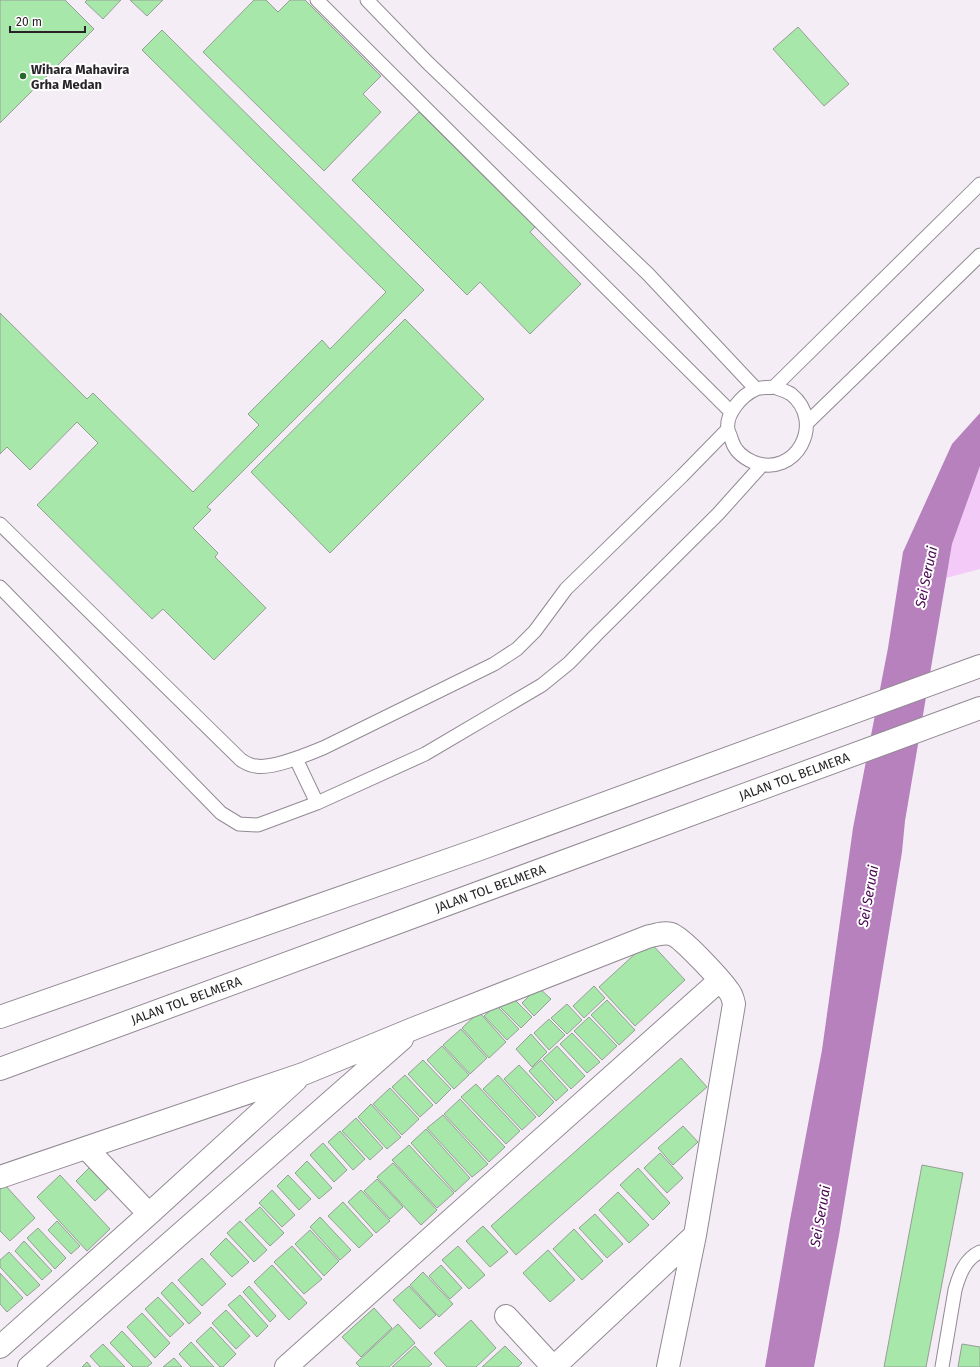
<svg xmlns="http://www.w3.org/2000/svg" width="980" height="1367" font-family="'Fira Sans',sans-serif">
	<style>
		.green { fill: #f3caf8 }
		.water { fill: #b681bd }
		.building { fill: #a8e7aa; stroke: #959e95 }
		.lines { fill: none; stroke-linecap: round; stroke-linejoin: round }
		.lane-casing { stroke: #928a93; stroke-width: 15 }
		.street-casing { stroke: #928a93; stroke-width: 24 }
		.highway-casing { stroke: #928a93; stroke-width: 24 }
		.lane { stroke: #fff; stroke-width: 13 }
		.street { stroke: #fff; stroke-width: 22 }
		.highway { stroke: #fff; stroke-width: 22 }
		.poi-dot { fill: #29672f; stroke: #fff; stroke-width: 1.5 }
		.labels { text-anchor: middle; stroke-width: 4; stroke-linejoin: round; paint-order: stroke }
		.poi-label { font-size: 13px; font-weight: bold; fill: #272427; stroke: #fff; text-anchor: start }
		.street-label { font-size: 13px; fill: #272427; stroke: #fff }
		.water-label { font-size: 14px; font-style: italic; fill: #4a0553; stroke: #fff }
	</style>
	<rect width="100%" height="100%" fill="#f5edf6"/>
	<!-- green -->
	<path class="green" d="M980 466V569L946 578 952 544Z"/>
	<!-- water -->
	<path class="water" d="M980 413V466L952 544 905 821 902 852 839 1235 814 1367H765L790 1220 822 1050 853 828 888 648 903 552 952 444Z"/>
	<!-- building -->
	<path class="building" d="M0 0H65L94 29 0 123Z
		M87 0H121L103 19 85 2Z
		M130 0H163L147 16Z
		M254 0H266L278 12 290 0H305L381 76 363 94 381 112 324 171 203 52Z
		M798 27 849 84 824 106 773 49Z
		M162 30 424 290 207 507 211 510 193 528 218 553 215 557 266 608 214 660 163 609 152 619 37 505 98 443 77 422 30 470 7 447 0 454V313L87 399 93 393 193 492 259 425 248 414 322 340 330 349 386 292 142 50Z
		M419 112 535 227 530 232 581 284 530 334 480 282 467 295 352 180Z
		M405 319 484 399 330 553 251 472Z
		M649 941 685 980 635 1026 599 987Z
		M594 986 605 998 584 1018 573 1006Z
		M538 987 551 999 534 1016 522 1003Z
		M511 996 532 1017 521 1028 500 1007Z
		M607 1000 635 1030 619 1045 591 1015Z
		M567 1004 582 1020 567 1034 551 1018Z
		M496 1005 519 1029 507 1040 484 1016Z
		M479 1012 506 1042 489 1058 462 1028Z
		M589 1017 617 1046 602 1060 574 1031Z
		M549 1019 565 1035 549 1050 534 1033Z
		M461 1029 487 1058 470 1074 443 1045Z
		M572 1033 600 1062 587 1073 560 1044Z
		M531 1034 547 1052 532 1067 516 1049Z
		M442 1046 469 1075 454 1089 427 1060Z
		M557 1046 585 1076 571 1089 543 1059Z
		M681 1058 707 1087 516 1255 491 1226Z
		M423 1060 451 1089 436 1104 408 1074Z
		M541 1060 568 1090 556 1101 529 1071Z
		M519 1065 554 1102 539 1117 504 1079Z
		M405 1075 433 1105 420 1117 392 1087Z
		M498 1075 536 1117 522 1130 483 1089Z
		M476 1084 520 1131 506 1144 461 1097Z
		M390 1088 419 1119 402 1135 373 1104Z
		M460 1099 505 1147 489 1162 444 1114Z
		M371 1104 401 1137 387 1149 358 1117Z
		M443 1115 488 1164 472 1177 427 1128Z
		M356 1118 383 1148 370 1160 342 1131Z
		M683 1126 698 1142 673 1165 658 1148Z
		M426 1129 470 1178 455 1192 411 1143Z
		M340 1131 365 1159 353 1170 328 1142Z
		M323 1143 347 1170 334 1182 310 1155Z
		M409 1145 454 1193 437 1208 392 1160Z
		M660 1153 683 1178 667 1193 644 1168Z
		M307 1161 332 1188 319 1199 295 1173Z
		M393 1163 437 1210 421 1225 377 1177Z
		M93 1164 113 1184 95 1201 76 1181Z
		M922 1165 963 1173 926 1367H884Z
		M638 1168 670 1203 653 1220 620 1185Z
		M60 1175 110 1229 87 1251 37 1197Z
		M288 1175 311 1199 299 1210 277 1186Z
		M377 1179 403 1207 390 1219 364 1191Z
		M5 1185 35 1218 10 1241 0 1231V1189Z
		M272 1190 295 1215 282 1227 259 1203Z
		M361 1190 390 1221 376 1233 348 1202Z
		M618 1192 649 1225 629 1243 599 1210Z
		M343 1202 373 1235 359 1248 328 1216Z
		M260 1207 284 1233 270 1246 245 1220Z
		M595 1214 623 1244 607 1258 579 1228Z
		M320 1217 351 1250 340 1260 310 1227Z
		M57 1221 80 1246 71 1254 48 1230Z
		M240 1221 267 1250 254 1262 227 1233Z
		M483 1226 508 1252 490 1267 466 1241Z
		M38 1228 66 1258 55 1269 27 1238Z
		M574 1229 603 1261 582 1280 553 1249Z
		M310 1230 339 1261 324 1276 295 1244Z
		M226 1238 249 1262 232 1277 210 1254Z
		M24 1241 52 1271 42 1280 15 1251Z
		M292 1246 322 1279 304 1294 274 1262Z
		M458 1246 485 1275 469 1289 442 1260Z
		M548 1250 575 1280 550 1302 523 1273Z
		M9 1252 40 1285 27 1296 0 1267V1260Z
		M202 1258 226 1284 202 1306 178 1280Z
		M272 1265 307 1303 289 1320 254 1282Z
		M441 1265 462 1288 450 1299 429 1276Z
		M423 1272 453 1304 439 1317 410 1285Z
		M0 1273 23 1298 7 1312 0 1304Z
		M172 1282 201 1313 189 1324 161 1293Z
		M249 1286 276 1316 270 1322 243 1292Z
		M409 1286 436 1315 420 1329 393 1300Z
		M240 1295 268 1326 257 1337 228 1305Z
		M158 1297 184 1324 170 1337 145 1309Z
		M374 1308 392 1328 361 1357 342 1337Z
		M226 1310 250 1336 236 1349 212 1323Z
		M142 1313 170 1343 155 1358 127 1327Z
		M471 1320 496 1348 476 1367H447L434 1353Z
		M398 1324 415 1343 389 1367H360L356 1363Z
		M211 1327 236 1354 223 1367H220L196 1341Z
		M122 1331 152 1363 147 1367H133L110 1343Z
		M191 1342 214 1367H191L179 1354Z
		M103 1344 125 1367H100L90 1356Z
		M962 1344 980 1347V1367H958Z
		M415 1346 432 1364 428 1367H392Z
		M505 1346 522 1363 518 1367H482Z
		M174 1358 182 1367H163Z
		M87 1362 91 1367H82Z"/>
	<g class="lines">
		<defs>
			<path id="lane" d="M317 0 731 412
				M367 0 428 63 648 274 756 389
				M774 387C779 389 786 391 791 394 826 422 796 479 753 462 744 458 735 451 732 441 731 437 729 433 728 430 725 414 742 395 756 389 760 387 768 388 774 387L980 184
				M807 423 980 255
				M0 524 241 760C246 763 250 766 256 766 273 769 306 755 323 748L494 664 517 649 535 631 566 589 682 476 728 429
				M0 587 221 813 239 824 258 825 317 803 425 754 542 685 569 663 596 635 718 514 762 465
				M296 759 317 803
				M942 1367 955 1290C959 1275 965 1259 980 1252"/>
			<path id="street" d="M86 1148 149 1214
				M0 1177 303 1074 415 1028 647 937C655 935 663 932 671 934 682 937 721 980 728 990 732 994 733 999 734 1004L695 1235 668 1367
				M506 1316 553 1367
				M0 1347 149 1214 296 1080
				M29 1367 402 1039
				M286 1367 720 980
				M554 1367 695 1235"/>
			<path id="highway" d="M0 1017 477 850 980 666
				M0 1069 980 708"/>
		</defs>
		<!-- lane casing -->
		<use href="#lane" class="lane-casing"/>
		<!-- street casing -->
		<use href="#street" class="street-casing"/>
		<!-- highway casing -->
		<use href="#highway" class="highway-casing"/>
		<!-- lane -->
		<use href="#lane" class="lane"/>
		<!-- street -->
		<use href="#street" class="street"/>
		<!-- highway -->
		<use href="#highway" class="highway"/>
	</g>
	<!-- markers -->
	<circle class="poi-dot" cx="23" cy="76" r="4"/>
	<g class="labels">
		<!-- poi labels -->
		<g class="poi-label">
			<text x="31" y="74">Wihara Mahavira<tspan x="31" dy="15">Grha Medan</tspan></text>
		</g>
		<!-- street labels -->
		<g class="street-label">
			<text transform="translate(794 776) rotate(-20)" y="5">JALAN TOL BELMERA</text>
			<text transform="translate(490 888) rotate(-20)" y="5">JALAN TOL BELMERA</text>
			<text transform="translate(186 1000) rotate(-20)" y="5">JALAN TOL BELMERA</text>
		</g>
		<!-- water labels -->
		<g class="water-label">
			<text transform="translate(926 577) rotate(-78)" y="5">Sei Seruai</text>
			<text transform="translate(868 896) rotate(-80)" y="5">Sei Seruai</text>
			<text transform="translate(820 1216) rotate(-80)" y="5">Sei Seruai</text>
		</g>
	</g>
	<!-- scale -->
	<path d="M10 26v6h75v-6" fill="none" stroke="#272427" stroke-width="2"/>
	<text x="16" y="26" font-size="12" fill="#272427" stroke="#ffffff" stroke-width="3" paint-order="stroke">20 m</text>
</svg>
